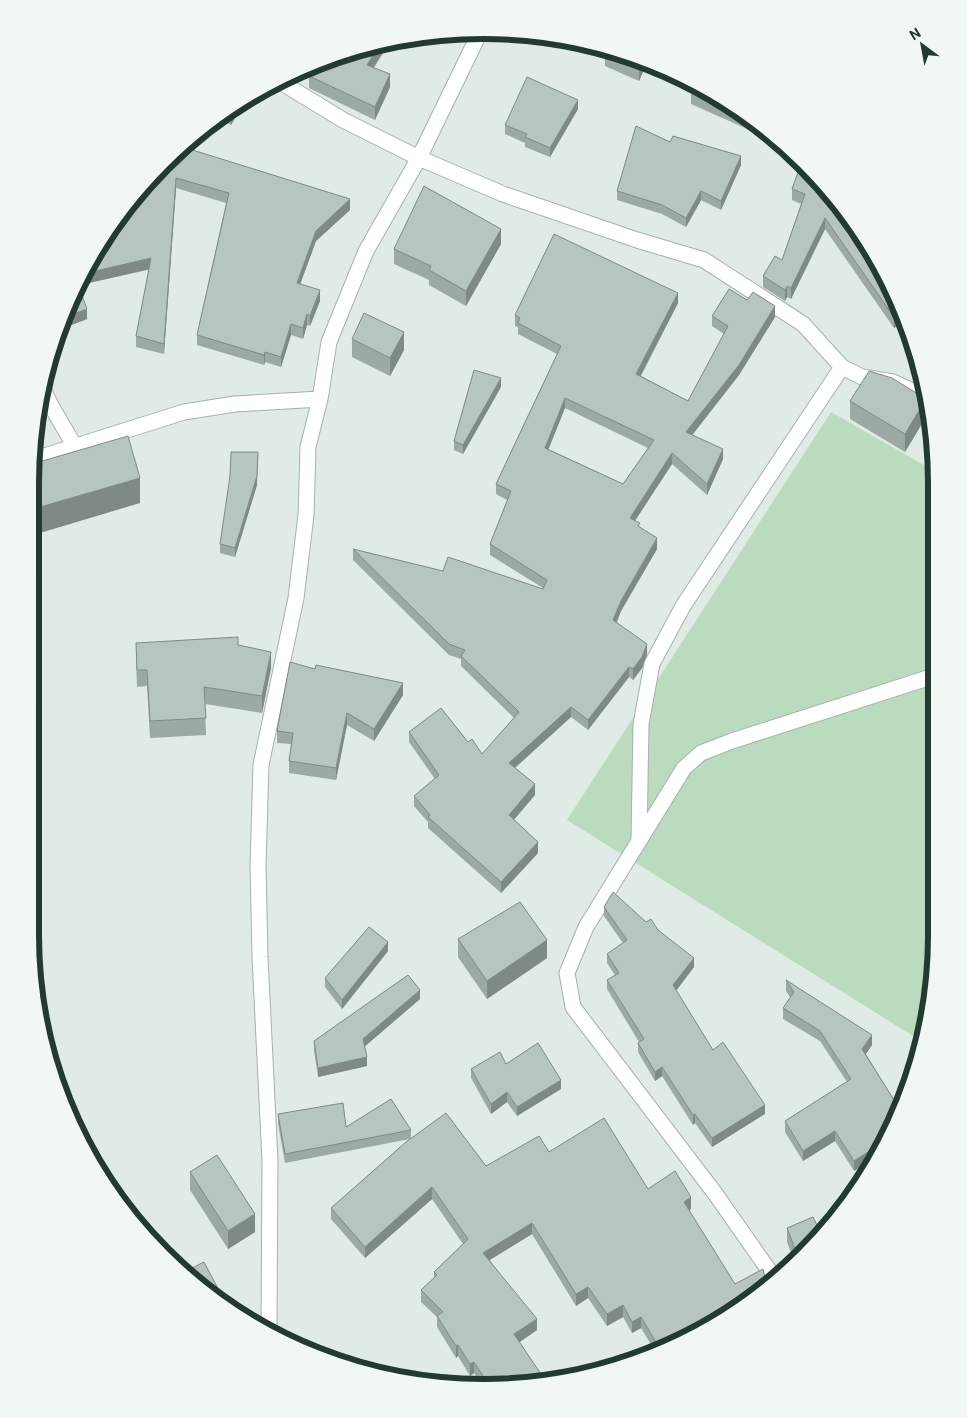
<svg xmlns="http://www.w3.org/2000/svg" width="967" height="1418" font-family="Roboto,sans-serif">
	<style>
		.green { fill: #badbbe }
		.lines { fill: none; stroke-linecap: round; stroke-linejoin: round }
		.minor-casing { stroke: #a3b2ab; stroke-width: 17 }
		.minor { stroke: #fff; stroke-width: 15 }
		.wall { fill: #9da9a3; fill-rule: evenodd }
		.shaded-wall { fill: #7f8a84 }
		.building { fill: #b6c5bd; stroke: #7f8a84; fill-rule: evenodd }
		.rim { fill: none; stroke: #223a30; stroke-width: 6 }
	</style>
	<rect width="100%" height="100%" fill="#e0ebe5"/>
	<!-- green -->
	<path class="green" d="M831 412 936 472 937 934 928 1023 918 1039 567 820Z"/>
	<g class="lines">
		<defs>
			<path id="minor" d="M279 81 343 120 419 158 503 194 637 240 704 260 803 324 842 367 862 377 893 382 929 399
				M42 386C50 408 65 427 75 448
				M32 460 184 412 235 404 320 399
				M639 841 641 724 652 664 683 606 842 367
				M772 1278 768 1269 714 1192 573 1007 567 973 586 927 684 768 701 753 732 741 937 675
				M269 1328 270 1161 260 957 258 865 261 765 296 598 306 515 308 447 320 399 329 342 366 251 419 158 481 30"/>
		</defs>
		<!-- minor casing -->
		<use href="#minor" class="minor-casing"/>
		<!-- minor -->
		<use href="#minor" class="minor"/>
	</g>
	<!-- wall -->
	<path class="wall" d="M391 40 374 68 390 87 375 120 309 88V76L316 63Z
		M606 49 657 65 689 82 647 63 639 81 605 66V53Z
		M691 92 736 107 760 126 756 133 691 104Z
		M247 98 231 125 218 117 232 106Z
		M578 109 550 157 525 147V143L505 134V125Z
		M670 142 741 165 721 210 701 200 686 227 662 214 617 200V191Z
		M802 161 903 322 894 328 825 229 791 299 787 297 785 301 763 287V276L782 260 801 204 792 200V189Z
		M163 163 350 210 316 241 300 284 320 301 310 326 307 325 303 339 291 335 281 367 265 362 264 365 197 345V335L226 203 176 188 164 354 136 347V336L149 269 78 285 87 319 61 329 77 283 145 196Z
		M501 244 466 306 429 285V280L394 264V249Z
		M678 303 641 376 688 401 724 334 712 326V316L775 317 739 375 692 435 723 459 707 495 672 464 635 521 657 549 621 611 617 622 647 654 642 668 633 680 629 677 588 730 571 717 515 768 535 795 514 820 538 853 501 893 428 828V822L414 806V796L435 779 409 742V732L468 742 482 754 514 718 461 666V659L449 655 353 560V549L443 571 543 589V588L490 555V544L507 500 496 494V484L557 354 518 334V327L515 326V315ZM565 408 648 448 623 484 548 449Z
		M352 339 404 350 390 376 352 357Z
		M501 387 463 454 454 450V441Z
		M850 401 926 417 905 452 850 419Z
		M257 485 235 557 220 553V544Z
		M136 643 238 645 271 668 262 713 205 704 206 735 150 738 147 686 137 687 136 660Z
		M403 695 374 741 347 725 336 780 289 773V761L291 744 277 743V731Z
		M604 907 646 922 658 930 694 967 676 990 713 1050 765 1114 712 1147 695 1123 693 1125 662 1076 655 1081 638 1052V1043L639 1042 607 989V980L615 975 607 963V954L623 943 604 916Z
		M458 939 547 958 487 999 458 957Z
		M388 951 342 1009 325 987V978Z
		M786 980 872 1045 866 1054 894 1100 902 1108 876 1157 854 1171 835 1141 803 1161 785 1132V1121L847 1082 820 1041 783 1019V1008L790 997 786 991Z
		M420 999 364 1047 367 1066 318 1077 314 1050V1041Z
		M506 1064 561 1089 517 1116 507 1102 491 1114 471 1078V1069Z
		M278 1114 346 1127 411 1130V1138L486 1166 549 1152 648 1189 691 1209 689 1210 684 1341 655 1351 641 1328 632 1333 623 1317 607 1326 588 1298 576 1306 532 1234 490 1260 537 1330 519 1342 545 1380 480 1382 474 1373 470 1376 458 1356 456 1358 437 1327V1317L421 1302V1290L434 1278V1272L463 1244 432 1199 365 1258 331 1219V1208L410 1139 285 1163 278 1124Z
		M190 1172 255 1232 228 1249 190 1190Z
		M787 1228 804 1255 795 1262 787 1242Z"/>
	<!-- shaded-wall -->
	<path class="shaded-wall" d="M391 40 367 77V65L381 43Z
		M643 60 647 62V63L639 81V69Z
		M390 74V87L375 120V107Z
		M247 98 231 125V116L239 102Z
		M578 100V109L550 157V148Z
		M756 123 760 126 756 133Z
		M741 156V165L721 210V201Z
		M176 178V188L164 354V344Z
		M701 191V200L686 227V218Z
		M350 199V210L316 241 297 293V283L316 231Z
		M825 218V229L791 299V288Z
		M501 229V244L466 306V291Z
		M151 258V269L76 286 77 283 83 274Z
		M787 286V297L785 301V290Z
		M320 290V301L310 326V316Z
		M678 293V303L636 384V374Z
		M775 306V317L739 375 686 443V432Z
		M87 309V319L61 329 65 317Z
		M900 313 903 322 894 328V317Z
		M307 314V325L303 339V328Z
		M291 324V335L281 367V357Z
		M404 332V350L390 376V358Z
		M265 352V362L264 365V355Z
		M501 378V387L463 454V445Z
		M565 398V408L545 458V448Z
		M926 399V417L905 452V434Z
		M723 449V459L707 495V484Z
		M258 452 257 485 235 557V548Z
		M672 453V464L630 528V518Z
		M140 478V503L30 536V510Z
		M657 538V549L621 611 613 630V620L621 601Z
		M647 644V654L642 668 633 680V669Z
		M271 652V668L262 713V696Z
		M629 667V677L588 730V720Z
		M403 683V695L374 741V729Z
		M571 707V717L509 773V763Z
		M347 713V725L336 780V768Z
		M535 784V795L509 825V815Z
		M538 842V853L501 893V882Z
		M547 940V958L487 999V981Z
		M388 942V951L342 1009V1000Z
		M694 958V967L673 995V985Z
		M420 990V999L363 1048V1039Z
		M872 1035V1045L862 1059V1049Z
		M367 1057V1066L318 1077V1068Z
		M662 1067V1076L655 1081V1072Z
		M561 1080V1089L517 1116V1107Z
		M507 1092V1102L491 1114V1104Z
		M765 1105V1114L712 1147V1138Z
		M695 1114V1123L693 1125V1115Z
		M835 1131V1141L803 1161V1151Z
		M885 1141 876 1157 854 1171V1161Z
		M432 1187V1199L365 1258V1247Z
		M691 1197V1209L684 1213V1202Z
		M255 1214V1232L228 1249V1231Z
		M532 1223V1234L483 1264V1253Z
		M588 1287V1298L576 1306V1294Z
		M623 1305V1317L607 1326V1314Z
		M641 1317V1328L632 1333V1322Z
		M537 1319V1330L514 1346V1334Z
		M458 1345V1356L456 1358V1346Z
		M474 1362V1373L470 1376V1364Z"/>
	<!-- building -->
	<path class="building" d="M381 43 367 65 390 74 375 107 309 76 316 63Z
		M606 49 643 60 639 69 605 53Z
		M527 77 578 100 550 148 525 137 527 134 505 125Z
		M694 84 736 107 750 118 691 92Z
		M239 102 231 116 225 112 232 106Z
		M636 126 670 142 673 136 741 156 721 201 701 191 686 218 662 205 617 191Z
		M183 147 350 199 316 231 297 283 320 290 310 316 307 314 303 328 291 324 281 357 265 352 264 355 197 335 229 193 176 178 164 344 136 336 151 258 83 274 138 197 145 196 146 187 163 163Z
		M802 161 804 163 890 283 900 313 894 317 825 218 791 288 787 286 785 290 763 276 775 256 782 260 805 194 792 189Z
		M424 186 501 229 466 291 429 270 431 266 394 249Z
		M554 234 678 293 636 374 688 401 728 326 712 316 729 289 747 300 753 292 775 306 739 365 686 432 723 449 707 484 672 453 630 518 640 523 638 526 657 538 621 601 613 620 647 644 642 657 633 669 629 667 588 720 571 707 509 763 535 784 509 815 538 842 501 882 428 817 430 815 414 796 439 775 409 732 441 708 468 742 472 739 482 754 519 712 461 656 465 650 449 644 353 549 443 571 448 557 543 589 547 580 490 544 511 491 496 484 561 346 518 323 520 318 515 315ZM565 398 654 440 623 484 545 448Z
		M77 282 87 309 65 317 77 283Z
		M364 313 404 332 390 358 352 339Z
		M474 370 501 378 463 445 454 441Z
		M869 371 892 378 926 399 905 434 850 401Z
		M128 436 140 478 30 510V484L32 464Z
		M231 452H258L257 476 235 548 220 544 230 476Z
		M238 637V645L271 652 262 696 204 687 206 718 150 721 147 670H137L136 643Z
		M290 662 315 669 316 665 403 683 374 729 347 713 336 768 289 761 293 733 277 731Z
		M613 892 646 922 651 919 658 930 694 958 673 985 713 1050 723 1042 765 1105 712 1138 695 1114 693 1115 662 1067 655 1072 638 1043 644 1039 607 980 619 973 607 954 627 940 604 907Z
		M520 902 547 940 487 981 458 939Z
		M369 927 388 942 342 1000 325 978Z
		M408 975 420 990 363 1039 367 1057 318 1068 314 1041Z
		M786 980 872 1035 862 1049 894 1100 908 1091 902 1108 885 1141 854 1161 835 1131 803 1151 785 1121 851 1079 820 1031 783 1008 794 992Z
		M538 1043 561 1080 517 1107 507 1092 491 1104 471 1069 500 1052 506 1064Z
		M391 1099 411 1130 285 1154 278 1114 343 1103 346 1127Z
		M446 1113 486 1166 539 1136 549 1152 604 1118 648 1189 675 1171 691 1197 684 1202 735 1284 763 1269 766 1282 684 1341 660 1349 641 1317 632 1322 623 1305 607 1314 588 1287 576 1294 532 1223 483 1253 537 1319 514 1334 545 1380 487 1382 474 1362 470 1364 458 1345 456 1346 437 1316 443 1312 421 1290 437 1275 434 1272 468 1239 432 1187 365 1247 331 1208 406 1142Z
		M217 1155 255 1214 228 1231 190 1172Z
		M813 1217 821 1234 804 1255 799 1259 787 1228Z
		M204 1262 224 1300 185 1276 182 1273Z"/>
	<!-- crop -->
	<path d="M0 0H967V1418H0ZM483 39H484A444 444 0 0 1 928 483V935A444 444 0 0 1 484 1379H483A444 444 0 0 1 39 935V483A444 444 0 0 1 483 39Z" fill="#f1f7f3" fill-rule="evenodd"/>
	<path class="rim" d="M483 39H484A444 444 0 0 1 928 483V935A444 444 0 0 1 484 1379H483A444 444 0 0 1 39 935V483A444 444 0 0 1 483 39Z"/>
	<!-- north arrow -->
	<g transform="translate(922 45) rotate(328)" stroke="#f1f7f3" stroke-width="4" paint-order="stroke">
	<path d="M0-4L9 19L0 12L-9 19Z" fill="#223a30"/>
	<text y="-8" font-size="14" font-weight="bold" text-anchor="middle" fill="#223a30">N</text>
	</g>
</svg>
